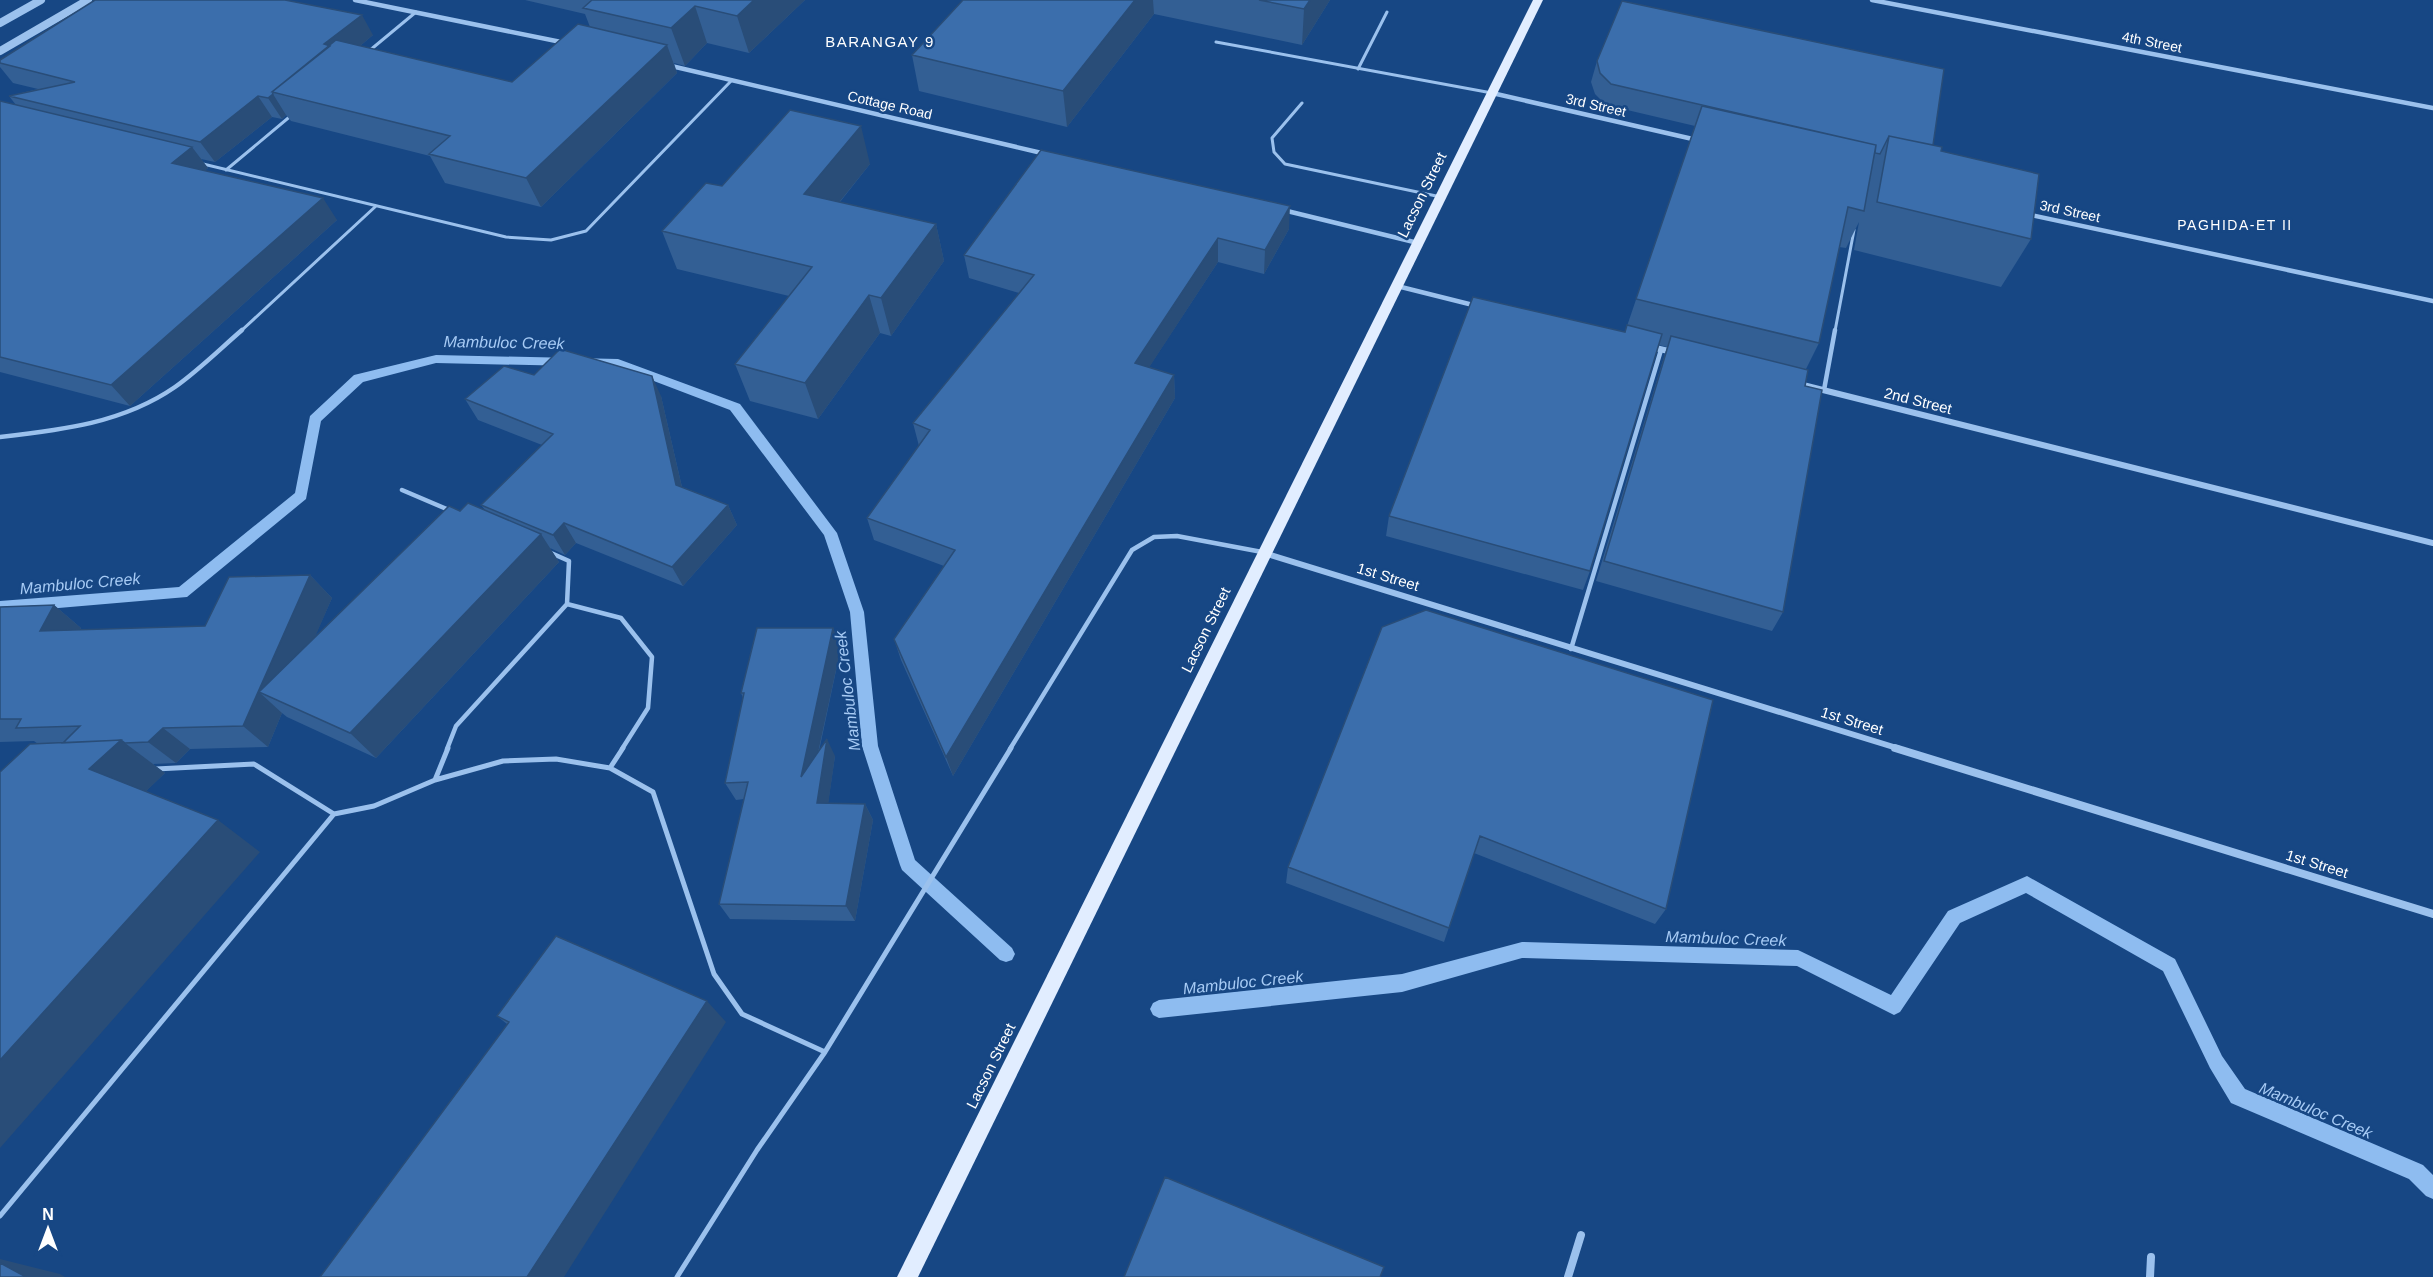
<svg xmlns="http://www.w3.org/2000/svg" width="2433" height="1277" font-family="Arial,sans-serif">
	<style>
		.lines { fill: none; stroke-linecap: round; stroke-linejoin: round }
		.stream { fill: #8ebcf0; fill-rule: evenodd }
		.service-far2 { stroke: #9bc1ed; stroke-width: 3 }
		.service-far1 { stroke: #9bc1ed; stroke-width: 4.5 }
		.service { stroke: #9bc1ed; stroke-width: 5 }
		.minor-far2 { stroke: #9bc1ed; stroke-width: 4.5 }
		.minor-far1 { stroke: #9bc1ed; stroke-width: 6 }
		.minor { stroke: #9bc1ed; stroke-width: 8 }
		.tertiary { stroke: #9bc1ed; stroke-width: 8 }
		.primary { fill: #e1edff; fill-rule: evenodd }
		.wall { fill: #335f94 }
		.shaded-wall { fill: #294d78 }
		.building { fill: #3b6eac; stroke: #294d78; stroke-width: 1.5 }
		.labels { text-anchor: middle; stroke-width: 5; stroke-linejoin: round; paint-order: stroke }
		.far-street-label { font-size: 14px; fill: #fff; stroke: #174784 }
		.far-neighbourhood-label { font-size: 14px; letter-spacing: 1.5px; fill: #fff; stroke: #174784 }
		.far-quarter-label { font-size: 15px; letter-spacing: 1.5px; fill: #fff; stroke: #174784 }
		.street-label { font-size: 15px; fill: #fff; stroke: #174784 }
		.water-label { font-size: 16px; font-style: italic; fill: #a7cbf5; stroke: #174784 }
	</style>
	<rect width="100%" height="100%" fill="#174784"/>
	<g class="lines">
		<!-- stream -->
		<path class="stream" d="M436 355 618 359 740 404 837 533 864 612 878 746 915 860 1012 948 1015 954 1012 960 1006 962 1000 960 902 870 900 865 862 746 850 612 824 535 730 410 617 367 436 363 363 382 321 421 306 499 187 597 0 613V601L179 587 295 493 310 416 354 375Z
			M2027 876 2175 959 2222 1056 2245 1089 2423 1165 2433 1175V1199L2426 1196 2409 1179 2231 1103 2210 1068 2163 971 2026 893 1960 923 1900 1012 1894 1015 1797 966 1522 958 1402 992 1159 1018 1153 1015 1150 1009 1153 1003 1159 1000 1402 974 1522 942 1798 950 1891 995 1948 911Z"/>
		<!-- service-far2 -->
		<path class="service-far2" d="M1216 42 1492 93
			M369 51 416 12
			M1358 69 1387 12
			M1302 103 1272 138 1274 152 1285 164 1441 197
			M199 163 506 237 551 240 586 231 732 80
			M226 170 293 114
			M241 331 376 206
			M1835 331 1854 230"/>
		<!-- service-far1 -->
		<path class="service-far1" d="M1824 390 1835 330
			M0 437C62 430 123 423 175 387 199 370 220 349 242 330
			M402 490 449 510
			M551 553 569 561 567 604 621 618 652 657 648 708 622 749
			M1571 649 1661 350
			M447 749 456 726 567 604
			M1010 749 1132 550 1154 537 1177 536 1262 552"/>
		<!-- service -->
		<path class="service" d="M610 768 623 748
			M156 769 254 764 334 814 374 806 435 780 503 761 556 759 610 768 653 792 714 974 742 1014 825 1052 757 1150 677 1277
			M435 780 448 748
			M825 1052 1011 748
			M0 1216 334 814"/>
		<!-- minor-far2 -->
		<path class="minor-far2" d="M355 0 566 43
			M1872 0 2433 108
			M667 65 1046 154
			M1492 93 1697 140
			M1283 210 1418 243
			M2026 214 2433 301
			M1397 286 1477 306"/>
		<!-- minor-far1 -->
		<path class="minor-far1" d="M1651 347 1673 352
			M1799 384 2433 543
			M1264 553 1900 749"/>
		<!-- minor -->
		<path class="minor" d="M1895 748 2433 914
			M1568 1277 1581 1235
			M2150 1277 2151 1257"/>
		<!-- tertiary -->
		<path class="tertiary" d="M0 23 41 0
			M0 51 88 0"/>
		<!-- primary -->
		<path class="primary" d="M1533 0H1543L918 1277H897Z"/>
	</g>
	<!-- wall -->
	<path class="wall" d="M525 0H805L749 53 707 43 685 66 674 63 677 73 541 207 445 183 430 156 291 121 286 115 282 119 272 117 215 162 201 159 208 168 204 171 337 220 130 406 0 372V101L16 105 9 96 38 89 13 83 0 67V60L373 35 360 46 512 82 590 27 585 14Z
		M963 0H1330L1302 45 1154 14 1067 127 919 91 912 55Z
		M1597 61 1933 145 1941 151 2031 239 2001 287 1854 250 1859 222 1846 248 1839 247 1819 343 1806 369 1783 612 1772 631 1596 581 1667 347 1659 345 1590 571 1583 590 1386 536 1389 516 1625 332 1695 126 1606 105 1595 94 1591 82Z
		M870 164 840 202 936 224 944 261 891 336 880 333 818 419 750 401 735 364 789 296 677 269 662 231 722 186Z
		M1289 229 1264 274 1218 262 1149 367 1174 375 1175 398 953 776 901 660 894 639 944 566 874 540 867 518 919 446 913 423 1019 293 969 278 964 255Z
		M534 375 661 396 682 487 728 505 737 525 683 586 576 543 565 555 550 548 559 562 376 758 287 717 282 713 268 747 190 749 176 763 153 764 165 773 146 791 260 852 38 744 34 741 0 742V607L54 605 81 628 80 630 205 626 310 575 332 598 315 636 460 511 485 510 481 505 542 445 478 420 465 399Z
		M1382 627 1666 909 1655 924 1474 853 1444 942 1286 883 1288 867Z
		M833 628 841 647 819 751 835 756 828 803 865 804 873 820 855 921 730 919 719 904 744 799 736 800 725 783 743 698 741 693Z
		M497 1016 726 1022 507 1024Z"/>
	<!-- shaded-wall -->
	<path class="shaded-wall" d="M754 0H805L749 53 737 16Z
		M1135 0H1153L1154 14 1067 127 1063 91Z
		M1310 0H1330L1302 45 1304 9Z
		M695 6 707 43 685 66 671 28Z
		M362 15 373 35 341 62 324 44Z
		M667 45 677 73 541 207 526 178Z
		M273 94 286 115 282 119 268 98Z
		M258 96 272 117 215 162 200 142Z
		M861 126 870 164 816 231 804 194Z
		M192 147 208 168 187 185 172 163Z
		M323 198 337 220 130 406 111 385Z
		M1290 206 1289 229 1264 274 1265 250Z
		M936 224 944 261 891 336 881 298Z
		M1218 238V262L1137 386 1135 363Z
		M869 295 880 333 818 419 805 383Z
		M1174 375 1175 398 953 776 946 757Z
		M652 376 661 396 686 505 676 485Z
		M728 505 737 525 683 586 672 567Z
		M564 523 576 543 565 555 553 535Z
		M541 534 559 562 376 758 350 733Z
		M310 575 332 598 286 704 259 692 282 713 268 747 243 726Z
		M54 605 81 628 68 654 40 631Z
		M833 628 841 647 809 794 801 777Z
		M163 728 190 749 176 763 148 742Z
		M827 739 835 756 826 820 817 803Z
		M121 740 165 773 136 801 89 769Z
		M865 804 873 820 855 921 846 906Z
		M218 820 260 852 0 1148V1060Z
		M707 1001 726 1022 564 1277H527Z
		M0 1259 60 1274 65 1277H26L0 1263Z"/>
	<!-- building -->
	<path class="building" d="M95 0H285L362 15 324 44 330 46 272 92 273 94 268 98 258 96 200 142 9 96 75 82 0 63V60Z
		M592 0H754L737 16 695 6 671 28 583 8Z
		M963 0H1135L1063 91 912 55Z
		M1259 0H1310L1304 9Z
		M1622 1 1944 69 1933 145 1889 136 1880 154 1875 153 1876 145 1611 84 1600 73 1597 61Z
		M578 24 667 45 526 178 429 154 450 136 272 92 336 40 512 82Z
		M0 101 192 147 172 163 323 198 111 385 0 357Z
		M1702 106 1876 145 1864 211 1848 207 1819 343 1636 299Z
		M790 110 861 126 804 194 936 224 881 298 869 295 805 383 735 364 812 267 662 231 706 183 722 186Z
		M1889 136 1942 147 1941 151 2039 174 2031 239 1877 202Z
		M1041 150 1290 206 1265 250 1218 238 1135 363 1174 375 946 757 894 639 955 550 867 518 930 430 913 423 1034 275 964 255Z
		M1473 297 1625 332 1627 325 1662 334 1590 571 1389 516Z
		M1671 336 1808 370 1805 386 1822 390 1783 612 1604 561Z
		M560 349 652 376 676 485 728 505 672 567 564 523 553 535 481 505 553 434 465 399 504 366 534 375Z
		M468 503 541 534 350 733 259 692 449 506 460 511Z
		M310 575 243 726 163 728 148 742 125 743 121 740 63 743 80 726 16 728 21 719H0V607L54 605 40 631 205 626 229 577Z
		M1426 610 1713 700 1666 909 1480 836 1449 928 1288 867 1382 627Z
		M757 628H833L801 777 827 739 817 803 865 804 846 906 719 904 748 782 725 783 744 693H741Z
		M121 740 89 769 218 820 0 1060V772L30 744Z
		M556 936 707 1001 527 1277H320L509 1022 497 1016Z
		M1165 1177 1384 1267 1380 1277H1124Z
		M0 1263 26 1277H0Z"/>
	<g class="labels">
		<!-- far-street labels -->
		<g class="far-street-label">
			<text transform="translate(2152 42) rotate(11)" y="5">4th Street</text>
			<text transform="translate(890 105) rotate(13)" y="5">Cottage Road</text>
			<text transform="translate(1596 105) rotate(13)" y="5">3rd Street</text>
			<text transform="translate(2070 211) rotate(12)" y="5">3rd Street</text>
		</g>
		<!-- far-neighbourhood labels -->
		<g class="far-neighbourhood-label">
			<text x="2235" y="230">PAGHIDA-ET II</text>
		</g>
		<!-- far-quarter labels -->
		<g class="far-quarter-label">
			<text x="880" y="47">BARANGAY 9</text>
		</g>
		<!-- street labels -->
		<g class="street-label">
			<text transform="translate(1422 195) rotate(-64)" y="5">Lacson Street</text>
			<text transform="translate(1918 401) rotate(14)" y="5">2nd Street</text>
			<text transform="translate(1388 577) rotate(17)" y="5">1st Street</text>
			<text transform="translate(1206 630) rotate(-64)" y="5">Lacson Street</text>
			<text transform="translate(1852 721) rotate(17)" y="5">1st Street</text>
			<text transform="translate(2317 864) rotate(17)" y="5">1st Street</text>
			<text transform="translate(991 1066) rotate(-64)" y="5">Lacson Street</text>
		</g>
		<!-- water labels -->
		<g class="water-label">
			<text transform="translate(504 342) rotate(1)" y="6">Mambuloc Creek</text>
			<text transform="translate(80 583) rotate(-5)" y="6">Mambuloc Creek</text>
			<text transform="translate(847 691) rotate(-97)" y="6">Mambuloc Creek</text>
			<text transform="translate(1726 938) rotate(2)" y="6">Mambuloc Creek</text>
			<text transform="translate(1243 982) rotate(-6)" y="6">Mambuloc Creek</text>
			<text transform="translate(2316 1110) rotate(23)" y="6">Mambuloc Creek</text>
		</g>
	</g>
	<!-- north arrow -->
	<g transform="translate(48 1229)" stroke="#174784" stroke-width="4.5" paint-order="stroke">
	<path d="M0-4.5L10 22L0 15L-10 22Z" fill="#ffffff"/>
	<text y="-9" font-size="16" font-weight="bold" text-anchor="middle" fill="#ffffff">N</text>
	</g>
</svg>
